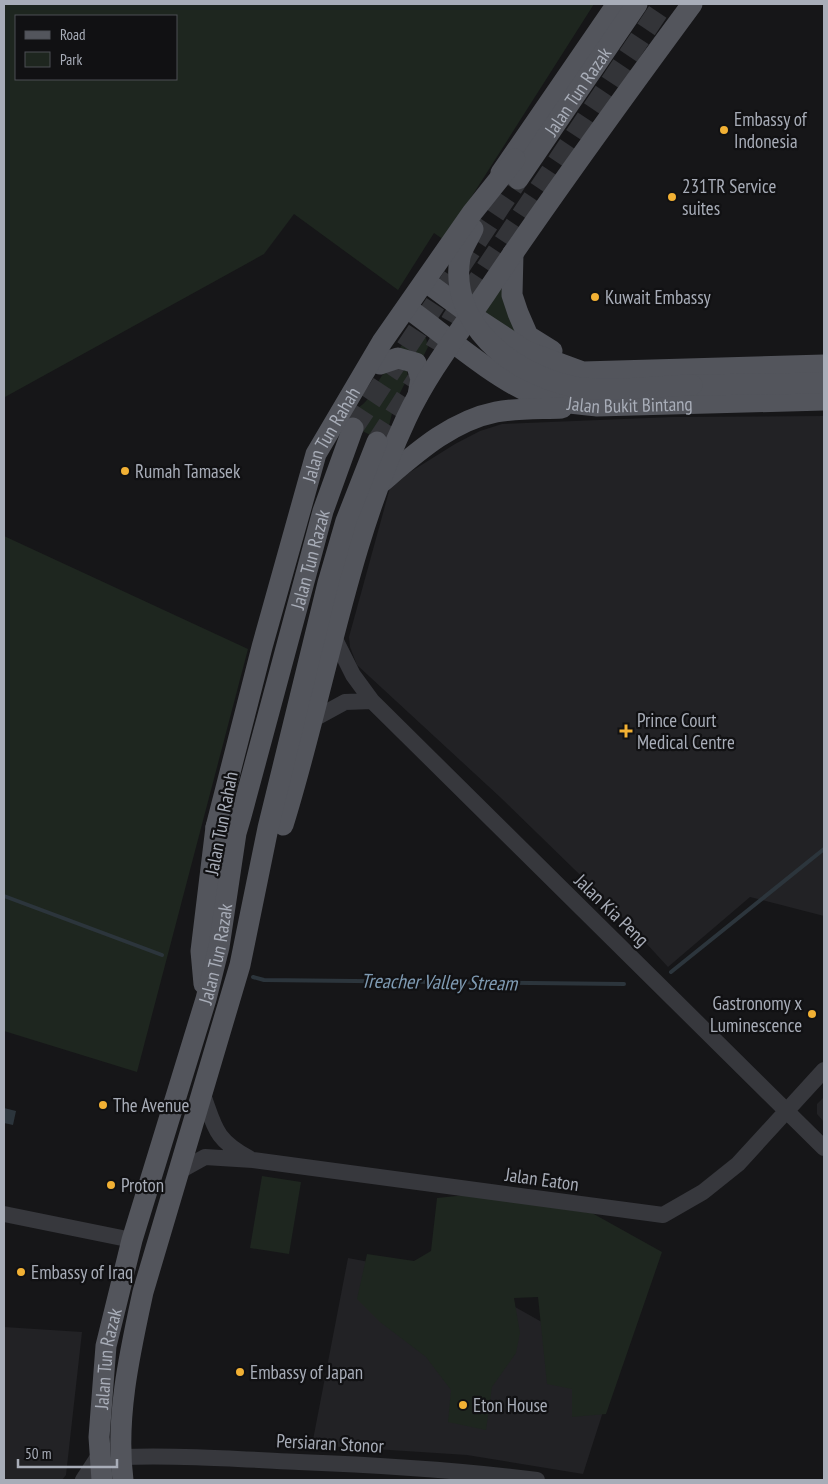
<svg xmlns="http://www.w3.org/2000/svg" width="828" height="1484" font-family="'PT Sans Narrow',sans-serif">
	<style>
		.built { fill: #222225 }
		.green { fill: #1e261f; fill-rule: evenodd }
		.water { fill: #2c353c }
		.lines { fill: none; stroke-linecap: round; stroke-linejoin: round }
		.stream { stroke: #2c353c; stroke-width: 4 }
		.major-tunnel { stroke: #333438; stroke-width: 21; stroke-dasharray: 21 11; stroke-linecap: butt }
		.minor { stroke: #37383d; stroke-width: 16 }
		.major { stroke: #53555c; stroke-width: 21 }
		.major-bridge { stroke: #53555c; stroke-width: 21 }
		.poi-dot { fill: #f2b134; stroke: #111113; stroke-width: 2 }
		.labels { text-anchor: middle; stroke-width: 4.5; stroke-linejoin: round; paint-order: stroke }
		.street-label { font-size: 19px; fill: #a8adb8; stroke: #111113 }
		.poi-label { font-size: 19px; fill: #a8adb8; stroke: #111113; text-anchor: start }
		.water-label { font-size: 20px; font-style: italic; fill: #7f9bb3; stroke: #111113 }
	</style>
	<rect width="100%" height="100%" fill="#161618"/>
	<!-- built -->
	<path class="built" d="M824 416V916L750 897 668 967 611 905 500 797 357 665 350 647 349 637 391 484 455 444 480 431 502 424 672 417Z
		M824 1097V1122L817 1114V1104Z
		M348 1258 469 1281 618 1365 583 1474 467 1455 312 1445Z
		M4 1327 82 1332 66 1475 62 1480H4Z"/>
	<!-- green -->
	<path class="green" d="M4 4H594L444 240 434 233 398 290 294 214 264 254 5 397 4 401ZM16 16H176V79H16Z
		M499 285 505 294 521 336 480 310Z
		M419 335 426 338 428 347 421 361 399 349 408 336Z
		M390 367 407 371 408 377 394 405 385 443 342 420 348 412C374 405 372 382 390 367Z
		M4 536 248 649 137 1072 4 1031Z
		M262 1176 301 1182 289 1254 250 1248Z
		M466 1195 592 1213 662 1252 606 1414 572 1417V1389L547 1384 538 1297 514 1298 520 1333 516 1353 492 1387 486 1430 448 1422 451 1390 426 1357 380 1322 357 1299 367 1254 414 1261 431 1251 437 1198Z"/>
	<!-- water -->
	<path class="water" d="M4 1108 16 1111 13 1125 4 1123Z"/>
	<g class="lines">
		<!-- stream -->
		<path class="stream" d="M4 896 162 955
			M671 972 824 849
			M253 977 264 980 624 984"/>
		<!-- major-tunnel -->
		<path class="major-tunnel" d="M435 350 453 318 663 4
			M353 428 518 179
			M377 442 417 380"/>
		<!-- minor -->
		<path class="minor" d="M334 637 353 675 372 701 824 1148
			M312 720 345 702 372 701
			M202 1092C215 1127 214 1139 249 1158
			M178 1172 205 1157 253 1160 663 1215 703 1192 738 1164 824 1070
			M4 1214 132 1240
			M120 1457C179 1455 239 1459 299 1462 379 1465 458 1470 537 1480
			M83 1480 100 1454"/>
		<!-- major -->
		<g class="major">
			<path d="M501 173 617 4"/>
			<path id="s1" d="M518 179 637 4"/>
			<path d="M513 253 512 295 518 313 528 336 552 351"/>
			<path d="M429 284 471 315 526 351 583 372 824 365"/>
			<path id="s2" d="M413 312C447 337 496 379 533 394 553 402 576 404 597 406L824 400"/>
			<path d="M380 364 398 358 416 363 421 379 418 395"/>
			<path d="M692 385 824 383"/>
			<path d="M382 482C416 453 451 421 496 412 517 408 541 409 562 408"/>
			<path d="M283 825C325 690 346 548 406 419 427 374 458 334 486 293 552 195 622 99 692 4"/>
			<path d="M204 984 201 951 216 827"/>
			<path id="s3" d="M102 1480 99 1437 106 1346 132 1240 206 999 219 947 236 833 241 816 323 511 353 428"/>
			<path d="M123 1480C115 1418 130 1352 143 1292L240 965 268 828 328 583 346 521 377 442"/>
		</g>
		<!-- major-bridge -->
		<g class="major-bridge">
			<path d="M473 229C469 238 462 248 460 257 449 324 510 372 570 386 600 393 658 386 692 385"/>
			<path id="s4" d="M216 827 262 647 316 454 382 342 472 213 515 159"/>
		</g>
	</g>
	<!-- markers -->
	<g class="poi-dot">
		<circle cx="724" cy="130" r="5"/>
		<circle cx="672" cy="197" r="5"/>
		<circle cx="595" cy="297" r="5"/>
		<circle cx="125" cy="471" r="5"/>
		<path d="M623.5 723.5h5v5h5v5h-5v5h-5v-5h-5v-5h5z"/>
		<circle cx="812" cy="1014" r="5"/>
		<circle cx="103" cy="1105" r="5"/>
		<circle cx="111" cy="1185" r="5"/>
		<circle cx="21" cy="1272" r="5"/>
		<circle cx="240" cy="1372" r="5"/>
		<circle cx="463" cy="1405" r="5"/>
	</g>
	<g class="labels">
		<!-- street labels -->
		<g class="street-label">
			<text dy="7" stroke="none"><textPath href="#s1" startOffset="106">Jalan Tun Razak</textPath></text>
			<text dy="7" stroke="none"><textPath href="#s2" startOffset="244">Jalan Bukit Bintang</textPath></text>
			<text dy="7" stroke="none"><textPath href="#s4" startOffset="410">Jalan Tun Rahah</textPath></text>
			<text dy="7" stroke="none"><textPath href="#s3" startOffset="948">Jalan Tun Razak</textPath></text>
			<text transform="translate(221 823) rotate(-79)" y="7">Jalan Tun Rahah</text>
			<text transform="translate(612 910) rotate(44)" y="7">Jalan Kia Peng</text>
			<text dy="7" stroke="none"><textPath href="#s3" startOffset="542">Jalan Tun Razak</textPath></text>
			<text transform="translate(542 1179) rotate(8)" y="7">Jalan Eaton</text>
			<text dy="7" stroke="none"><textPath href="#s3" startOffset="122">Jalan Tun Razak</textPath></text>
			<text transform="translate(330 1443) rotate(3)" y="7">Persiaran Stonor</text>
		</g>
		<!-- poi labels -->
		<g class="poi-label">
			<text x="734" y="126">Embassy of<tspan x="734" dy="22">Indonesia</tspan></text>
			<text x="682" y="193">231TR Service<tspan x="682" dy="22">suites</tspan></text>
			<text x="605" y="304">Kuwait Embassy</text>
			<text x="135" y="478">Rumah Tamasek</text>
			<text x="637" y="727">Prince Court<tspan x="637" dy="22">Medical Centre</tspan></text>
			<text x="802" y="1010" text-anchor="end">Gastronomy x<tspan x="802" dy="22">Luminescence</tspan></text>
			<text x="113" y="1112">The Avenue</text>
			<text x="121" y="1192">Proton</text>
			<text x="31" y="1279">Embassy of Iraq</text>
			<text x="250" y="1379">Embassy of Japan</text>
			<text x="473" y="1412">Eton House</text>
		</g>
		<!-- water labels -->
		<g class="water-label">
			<text transform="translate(439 982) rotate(1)" y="7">Treacher Valley Stream</text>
		</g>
	</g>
	<!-- border -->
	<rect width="828" height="1484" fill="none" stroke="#a8adb8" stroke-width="10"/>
	<!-- legend -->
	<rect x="15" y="15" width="162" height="65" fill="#111113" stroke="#4d4f55"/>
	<rect x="25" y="31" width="25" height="8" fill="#53555c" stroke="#4d4f55"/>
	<text x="60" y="40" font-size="15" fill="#a8adb8">Road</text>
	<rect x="25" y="52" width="25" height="15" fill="#1e261f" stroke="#4d4f55"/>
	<text x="60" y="65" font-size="15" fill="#a8adb8">Park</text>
	<!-- scale -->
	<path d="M18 1459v8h99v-8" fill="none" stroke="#a8adb8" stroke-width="2.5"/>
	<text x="25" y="1459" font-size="15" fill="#a8adb8" stroke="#111113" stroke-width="4" paint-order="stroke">50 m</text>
</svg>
